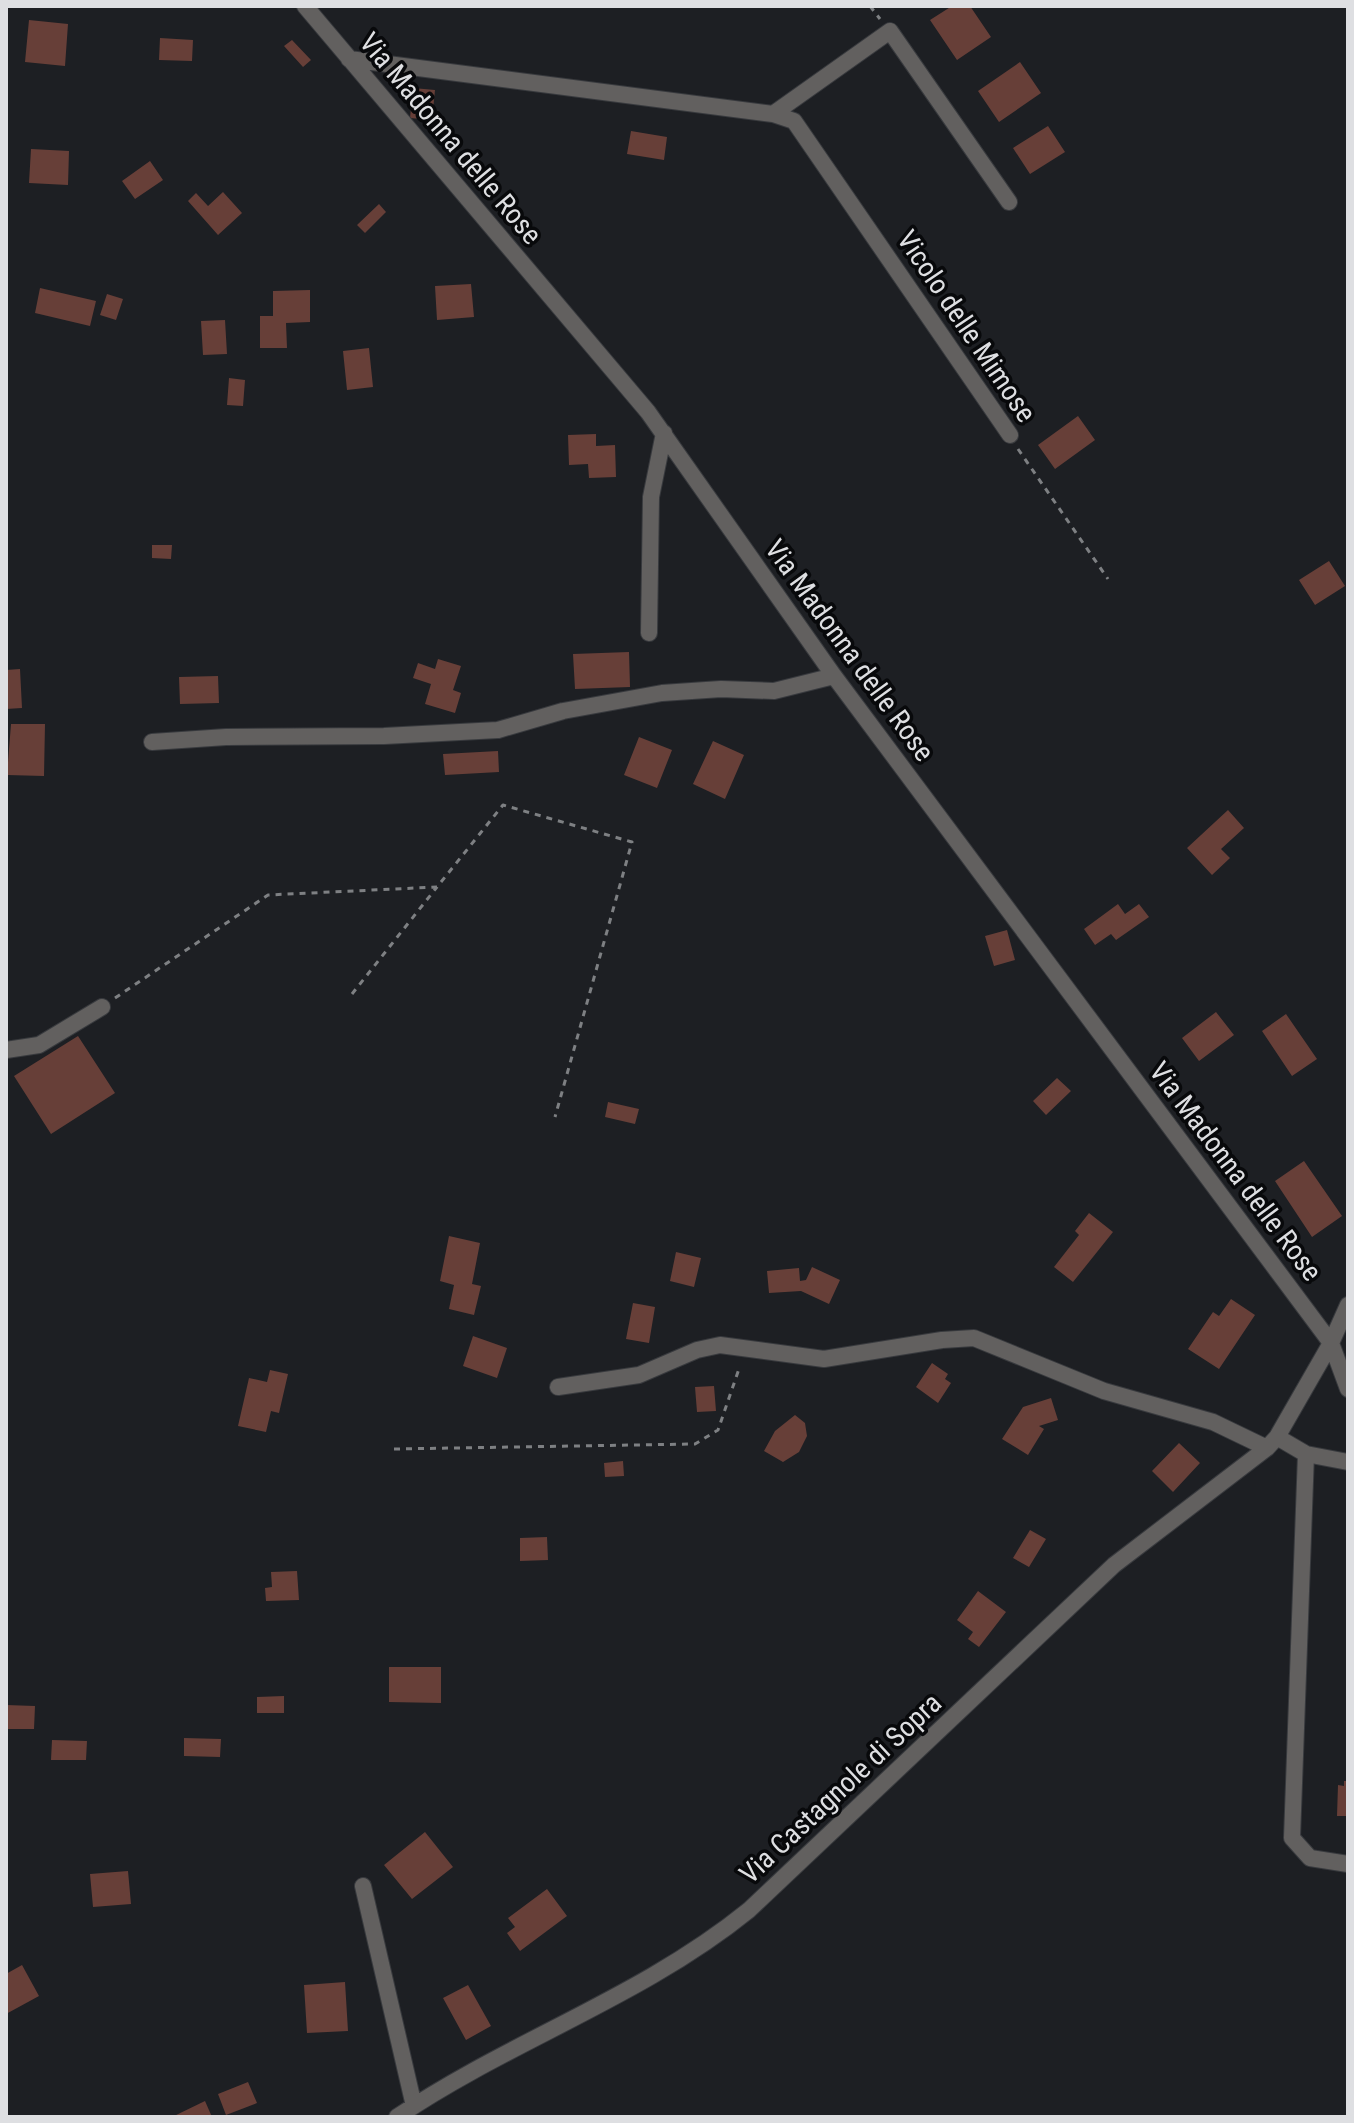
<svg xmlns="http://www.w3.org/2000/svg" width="1354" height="2123" font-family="'Roboto Condensed',sans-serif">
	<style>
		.building { fill: #673f38 }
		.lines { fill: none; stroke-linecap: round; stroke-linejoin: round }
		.minor-casing { stroke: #383a3e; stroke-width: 18 }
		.path { stroke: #7e8083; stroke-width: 3; stroke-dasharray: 6 6; stroke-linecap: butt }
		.minor { stroke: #62605f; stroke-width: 16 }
		.labels { text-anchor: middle; stroke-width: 7; stroke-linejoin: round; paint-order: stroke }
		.street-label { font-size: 28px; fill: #dedfe2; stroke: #08090b }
	</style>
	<rect width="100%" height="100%" fill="#1d1f23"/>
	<!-- building -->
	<path class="building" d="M952 6H970L991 37 957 60 930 20Z
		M29 20 68 24 65 66 25 62Z
		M160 38 193 40 192 61 159 60Z
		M292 40 311 60 303 67 284 46Z
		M1020 62 1041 93 999 122 978 91Z
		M413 88 435 90 432 120 410 118Z
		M1048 126 1065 152 1030 174 1013 148Z
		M631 131 667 137 664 160 627 154Z
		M31 149 69 151 68 185 29 183Z
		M150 161 163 180 135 199 122 181Z
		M223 192 242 213 218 235 188 201 196 193 208 206Z
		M379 204 386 212 365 233 357 225Z
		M471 284 474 317 437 320 435 286Z
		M40 288 96 301 90 326 35 313Z
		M310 290V322L286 323 287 348H260V316H273V291Z
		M107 294 123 299 116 320 100 315Z
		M225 320 227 354 203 355 201 321Z
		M369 348 373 387 347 390 343 351Z
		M229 378 245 380 243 406 227 405Z
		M1078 416 1095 440 1055 469 1038 445Z
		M596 434V446L615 445 616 477 589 478 588 464 569 465 568 435Z
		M152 545H172L171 559 152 558Z
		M1329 561 1345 586 1315 605 1299 580Z
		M629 652 630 687 575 689 573 654Z
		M438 659 461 666 453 690 461 693 455 713 425 704 431 684 413 678 418 663 435 669Z
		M20 669 22 708 6 709V670Z
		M218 676 219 703 180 704 179 677Z
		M11 724H45L44 776 7 775Z
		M639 737 672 750 657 788 624 775Z
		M713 741 744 755 725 799 693 784Z
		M498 751 499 772 445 775 443 754Z
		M1228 810 1244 828 1221 849 1230 858 1212 875 1187 848Z
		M1118 904 1125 914 1139 904 1149 917 1116 940 1111 934 1095 945 1084 929Z
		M1007 930 1015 960 994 966 985 936Z
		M1216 1012 1234 1035 1199 1061 1182 1038Z
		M1286 1014 1317 1059 1292 1076 1262 1031Z
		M78 1036 115 1093 51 1134 14 1076Z
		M1057 1078 1071 1091 1046 1115 1033 1101Z
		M608 1102 639 1109 635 1124 605 1117Z
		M1304 1161 1342 1216 1312 1237 1275 1181Z
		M1089 1213 1113 1232 1073 1282 1054 1267 1079 1235 1075 1231Z
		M449 1236 480 1243 472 1284 481 1286 474 1315 449 1309 454 1285 440 1281Z
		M676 1252 701 1258 694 1287 670 1281Z
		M812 1267 840 1280 829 1304 801 1291 769 1293 767 1271 799 1268 800 1281 806 1280Z
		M1231 1299 1255 1315 1219 1369 1188 1349 1213 1312 1219 1316Z
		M633 1303 655 1307 649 1343 626 1339Z
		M473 1336 507 1348 497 1378 463 1366Z
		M932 1363 948 1374 945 1379 951 1383 938 1403 916 1387Z
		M270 1370 288 1374 279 1413 271 1411 266 1432 238 1426 249 1378 267 1382Z
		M714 1386 716 1411 697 1412 695 1387Z
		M1051 1398 1058 1420 1039 1426 1044 1429 1028 1455 1002 1439 1023 1407Z
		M795 1415 805 1423 807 1436 799 1452 783 1462 764 1451 775 1431Z
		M1179 1443 1200 1463 1173 1492 1152 1471Z
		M623 1461 624 1476 605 1477 604 1463Z
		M1030 1530 1046 1539 1029 1567 1013 1558Z
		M547 1537 548 1560 520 1561V1538Z
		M297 1571 299 1600 266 1601 265 1588 272 1587 271 1572Z
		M978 1591 1006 1612 979 1647 968 1639 973 1632 957 1620Z
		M389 1667H441V1703L389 1702Z
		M284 1696V1713H257V1697Z
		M6 1705 35 1706 34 1729H6Z
		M184 1738 221 1739 220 1757 184 1756Z
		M52 1740 87 1741 86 1760H51Z
		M1344 1781H1348V1816H1337L1338 1785 1344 1786Z
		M425 1832 453 1867 412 1899 384 1865Z
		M128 1871 131 1904 93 1907 90 1874Z
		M547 1889 567 1916 520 1951 507 1933 515 1927 508 1918Z
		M22 1965 39 1996 6 2014V1974Z
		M345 1982 348 2031 307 2033 304 1985Z
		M468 1985 491 2026 466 2040 443 1998Z
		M248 2082 257 2103 226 2115 218 2094Z
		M205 2101 212 2117H172Z"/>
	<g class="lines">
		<defs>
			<path id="minor" d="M305 6 648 412 834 676 1331 1343 1348 1389
				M349 59 773 114 794 121 1010 435
				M773 114 890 31 1009 202
				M649 633 651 497 664 433
				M152 742 226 737 384 736 498 730 563 711 662 693 721 689 774 691 834 676
				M6 1050 39 1045 102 1007
				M558 1387 639 1375 697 1350 720 1345 824 1359 942 1340 974 1338 1104 1391 1213 1422 1267 1448
				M1277 1437 1306 1454 1348 1462
				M1306 1454 1292 1838 1310 1858 1348 1864
				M363 1886 414 2106
				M397 2117C511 2040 642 1997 749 1910L1114 1565 1267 1448 1277 1437 1331 1343 1348 1305"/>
		</defs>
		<!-- minor casing -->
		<use href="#minor" class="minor-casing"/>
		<!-- path -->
		<path class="path" d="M870 6 880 19
			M1018 449 1108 579
			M352 994 437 887
			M115 998 268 895 437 887 503 805 632 842 555 1117
			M394 1449 695 1444 718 1430 740 1366"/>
		<!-- minor -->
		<use href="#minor" class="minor"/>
	</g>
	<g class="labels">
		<!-- street labels -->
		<g class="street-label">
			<text transform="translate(451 138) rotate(50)" y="10">Via Madonna delle Rose</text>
			<text transform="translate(967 326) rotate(56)" y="10">Vicolo delle Mimose</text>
			<text transform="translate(850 650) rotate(54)" y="10">Via Madonna delle Rose</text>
			<text transform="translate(1236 1171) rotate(53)" y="10">Via Madonna delle Rose</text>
			<text transform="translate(840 1788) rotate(-43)" y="10">Via Castagnole di Sopra</text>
		</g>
	</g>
	<!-- border -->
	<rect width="1354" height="2123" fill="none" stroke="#dedfe2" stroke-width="16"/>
</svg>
